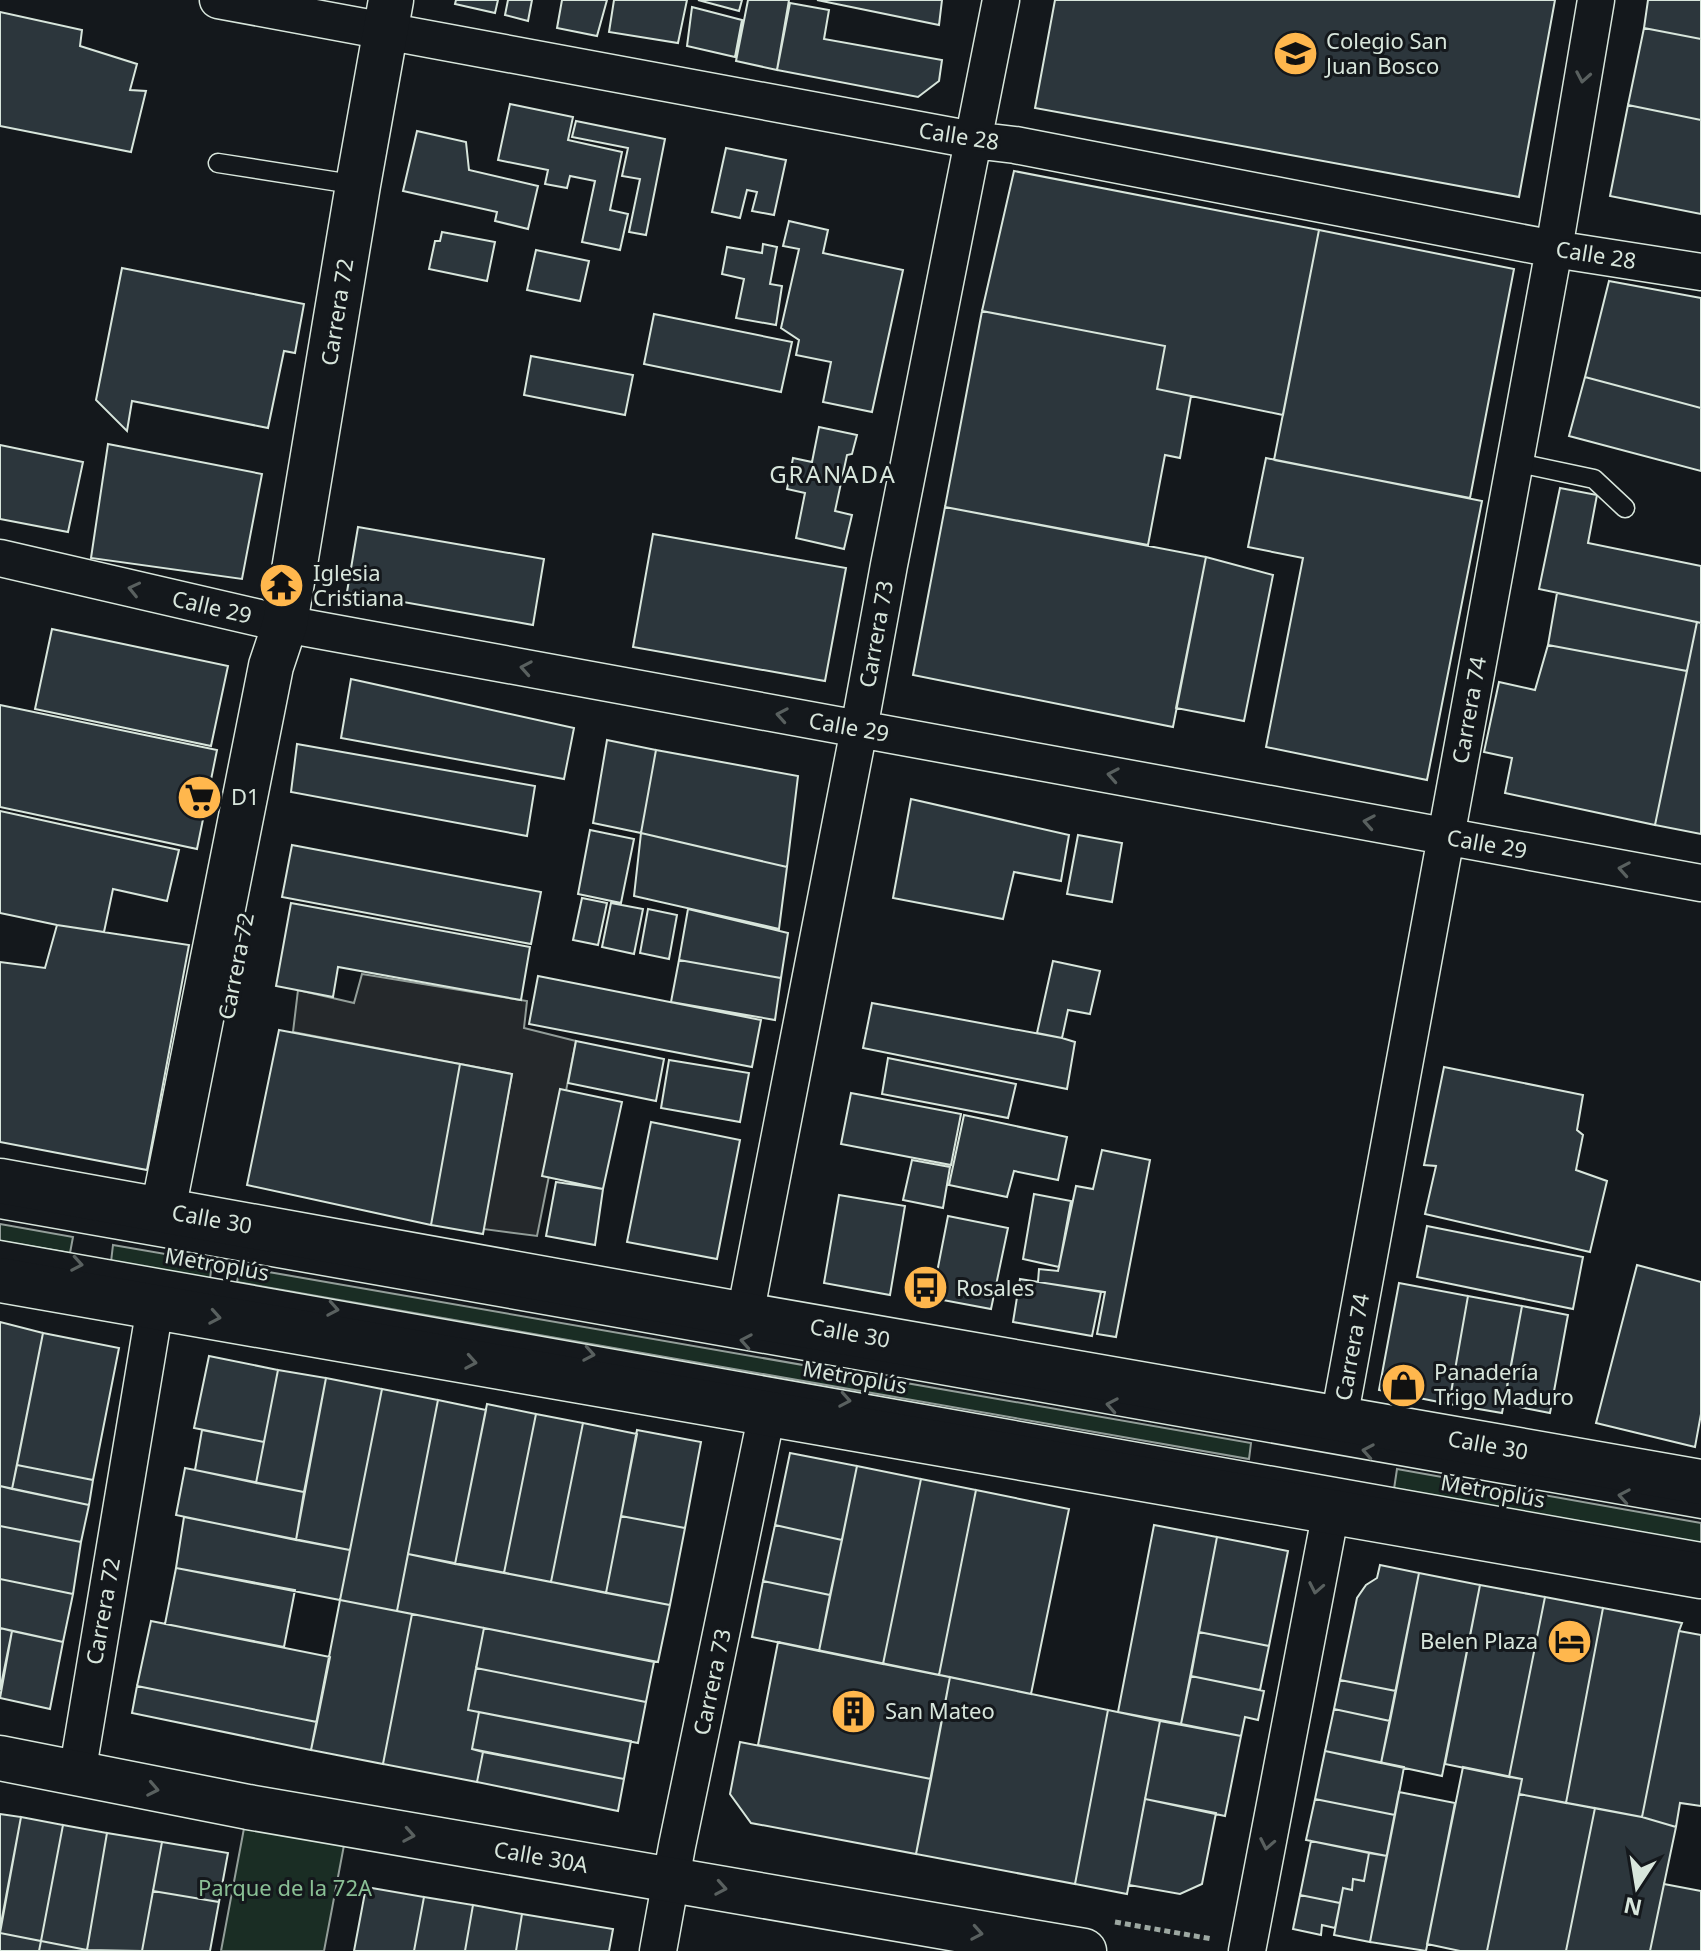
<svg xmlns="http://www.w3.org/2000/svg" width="1701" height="1951" font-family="'Noto Sans',sans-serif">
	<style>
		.green { fill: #1a2d24; stroke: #939e99; stroke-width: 2 }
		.parking { fill: #24282b; stroke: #939e99; stroke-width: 2 }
		.building { fill: #2c363c; stroke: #d8e6dc; stroke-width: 2 }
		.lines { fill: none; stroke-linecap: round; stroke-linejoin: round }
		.lane-casing { stroke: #d8e6dc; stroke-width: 21 }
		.street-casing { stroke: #d8e6dc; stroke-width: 39 }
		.secondary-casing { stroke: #d8e6dc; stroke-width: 47 }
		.path { stroke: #9da8a2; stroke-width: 5; stroke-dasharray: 6 4; stroke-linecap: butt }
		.lane { stroke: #14181c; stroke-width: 18 }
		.street { stroke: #14181c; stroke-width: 36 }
		.secondary { stroke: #14181c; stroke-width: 44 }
		.oneway { stroke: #59605f }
		.labels { text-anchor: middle; stroke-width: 6; stroke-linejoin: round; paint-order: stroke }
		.poi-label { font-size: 22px; fill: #d8e6dc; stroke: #14181c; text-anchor: start }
		.street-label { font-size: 22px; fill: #d8e6dc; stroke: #14181c }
		.park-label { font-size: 22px; fill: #8ac095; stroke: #14181c }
		.neighbourhood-label { font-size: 24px; letter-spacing: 2px; fill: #d8e6dc; stroke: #14181c }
	</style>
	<rect width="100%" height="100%" fill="#14181c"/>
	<!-- green -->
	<path class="green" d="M0 1224 73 1237 70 1253 0 1241Z
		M113 1245 212 1262 210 1279 111 1262Z
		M240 1267 1251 1443 1249 1459 237 1282Z
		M1397 1469 1701 1523V1543L1394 1489Z
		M248 1807 348 1824 324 1951H221Z"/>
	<!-- parking -->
	<path class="parking" d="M362 974 527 1001 524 1028 576 1041 537 1236 483 1229 512 1074 293 1032 298 990 354 1003Z"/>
	<!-- building -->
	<path class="building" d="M456 0H498L495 13 455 4Z
		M508 0H532L528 21 505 15Z
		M562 0H607L597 36 557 28Z
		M614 0H687L678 43 609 32Z
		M698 0H742L739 11Z
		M748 0H789L777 70 736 61Z
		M817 0H942L939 25Z
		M1055 0H1555L1519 197 1035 108Z
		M1648 0H1701V39L1644 28Z
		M790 3 829 10 824 39 942 60 939 81 918 97 777 70Z
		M692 7 742 20 735 57 687 46Z
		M0 12 82 30 80 46 137 64 130 90 146 91 131 152 0 126Z
		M1644 28 1701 39V120L1628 105Z
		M510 104 573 117 568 140 622 152 610 210 628 214 620 250 582 242 595 181 570 176 567 188 545 184 548 170 498 160Z
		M1628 105 1701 120V214L1610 196Z
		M576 121 665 139 646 235 629 232 640 179 622 176 628 148 572 137Z
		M417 131 466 142 469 170 538 186 528 229 495 221 497 212 403 191Z
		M726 148 786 160 774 215 752 211 757 192 747 190 740 218 712 212Z
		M1014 171 1319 230 1283 415 1157 389 1165 346 982 311Z
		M789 221 828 230 823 253 903 270 872 412 823 402 831 362 796 355 799 340 781 328 799 249 783 246Z
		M1319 230 1514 269 1470 498 1274 460Z
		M442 232 495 242 487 281 429 269 435 241H440Z
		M763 244 777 247 770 284 782 286 776 325 736 318 744 279 722 274 727 247 762 253Z
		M536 250 589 261 580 301 527 290Z
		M122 268 304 304 295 353 284 351 268 428 132 401 127 431 96 400Z
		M1609 281 1701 298V408L1585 377Z
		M982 311 1165 346 1157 389 1191 396 1180 458 1165 455 1148 545 945 507Z
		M654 314 792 342 781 392 644 364Z
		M531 356 633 375 625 415 524 395Z
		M1585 377 1701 408V471L1569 436Z
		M819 427 857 435 852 454 847 455 835 511 852 515 844 549 796 538 805 493 787 489 793 458 812 462Z
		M108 444 262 474 242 579 91 558Z
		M0 445 83 462 68 532 0 519Z
		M1266 458 1482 501 1427 780 1266 747 1303 558 1248 547Z
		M1560 488 1597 495 1588 543 1701 566V623L1539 589Z
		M945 507 1206 557 1173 727 913 675Z
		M358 527 544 559 533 625 347 592Z
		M653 534 846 568 825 681 633 647Z
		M1206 557 1273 575 1244 721 1176 708Z
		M1557 593 1697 622 1687 671 1548 645Z
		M1697 622 1701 623V834L1655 825Z
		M52 629 228 666 211 746 35 709Z
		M1548 645 1687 671 1655 825 1505 793 1512 758 1484 752 1499 682 1535 690Z
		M351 679 574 728 564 779 341 738Z
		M0 705 217 750 197 849 0 807Z
		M607 740 656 750 641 833 593 823Z
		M297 744 535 786 527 836 291 792Z
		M656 750 798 776 787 867 641 833Z
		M911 799 1069 835 1061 881 1014 872 1003 919 893 898Z
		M0 811 179 850 167 901 113 889 104 932 57 925 0 913Z
		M590 830 634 839 621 903 578 894Z
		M641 833 787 867 779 929 634 896Z
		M1078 835 1122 843 1112 902 1067 894Z
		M292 845 541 892 531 944 282 897Z
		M582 898 607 903 598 945 573 940Z
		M291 903 530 947 521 1000 338 967 333 997 276 986Z
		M611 903 643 909 634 954 602 947Z
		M648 909 677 915 669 959 640 953Z
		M688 909 788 933 781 978 679 960Z
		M57 925 189 945 147 1170 0 1142V962L45 968Z
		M679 960 781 978 775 1020 671 1002Z
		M1053 961 1100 971 1090 1014 1068 1010 1062 1038 1037 1033Z
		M538 976 761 1020 752 1067 529 1024Z
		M872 1003 1062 1038 1075 1042 1067 1089 863 1048Z
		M279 1030 460 1064 431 1225 247 1185Z
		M576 1041 664 1059 656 1101 568 1083Z
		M888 1058 1016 1084 1008 1118 882 1094Z
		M669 1060 749 1073 740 1122 661 1108Z
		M460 1064 512 1074 483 1234 431 1225Z
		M1444 1067 1583 1095 1577 1130 1583 1135 1576 1170 1607 1181 1590 1252 1425 1214 1436 1166 1424 1165Z
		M560 1089 622 1102 603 1189 542 1176Z
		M851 1093 961 1114 951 1165 841 1144Z
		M964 1115 1067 1137 1058 1180 1014 1171 1007 1197 949 1185Z
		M651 1122 740 1140 717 1259 627 1242Z
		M1102 1150 1150 1160 1116 1337 1097 1334 1105 1292 1038 1282 1039 1269 1058 1271 1076 1186 1093 1189Z
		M912 1160 950 1167 943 1208 903 1200Z
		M556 1182 603 1189 595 1245 546 1236Z
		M1034 1194 1071 1201 1059 1267 1023 1259Z
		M839 1195 905 1206 890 1295 824 1283Z
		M948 1216 1008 1228 991 1309 932 1298Z
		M1427 1226 1583 1257 1573 1309 1417 1277Z
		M1637 1265 1701 1282V1414L1695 1447 1596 1423Z
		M1020 1279 1101 1292 1092 1336 1013 1322Z
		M1399 1283 1468 1296 1449 1404 1379 1390Z
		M1468 1296 1522 1306 1502 1413 1449 1404Z
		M1522 1306 1568 1315 1550 1413 1504 1404Z
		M0 1322 43 1333 12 1489 0 1486Z
		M43 1333 119 1348 93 1480 17 1465Z
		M209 1356 278 1370 264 1442 194 1428Z
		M278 1370 326 1378 304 1492 256 1483Z
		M326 1378 382 1389 350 1550 296 1540Z
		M382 1389 438 1400 397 1611 340 1600Z
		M438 1400 486 1410 455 1564 408 1554Z
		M487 1404 536 1414 504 1573 455 1564Z
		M536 1414 583 1423 551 1582 504 1573Z
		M583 1423 637 1434 606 1593 551 1582Z
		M202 1430 264 1442 256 1483 195 1470Z
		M637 1430 701 1442 685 1528 621 1516Z
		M790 1453 857 1466 842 1540 775 1525Z
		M17 1465 93 1480 89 1505 12 1489Z
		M857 1466 921 1479 883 1664 819 1651Z
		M185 1468 304 1492 296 1540 176 1515Z
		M921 1479 976 1490 939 1675 883 1664Z
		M0 1486 89 1505 81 1542 0 1526Z
		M976 1490 1069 1509 1031 1694 939 1675Z
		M621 1516 685 1528 670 1605 606 1593Z
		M184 1517 350 1550 340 1600 176 1568Z
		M775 1525 842 1540 830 1595 763 1581Z
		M1154 1525 1217 1537 1181 1724 1118 1712Z
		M0 1526 81 1542 73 1594 0 1579Z
		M1217 1537 1288 1551 1269 1646 1199 1632Z
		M408 1554 670 1605 658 1662 397 1611Z
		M1380 1565 1419 1573 1396 1691 1340 1680 1357 1598 1366 1585 1377 1578Z
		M176 1568 295 1590 284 1647 165 1624Z
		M1419 1573 1480 1585 1442 1776 1381 1763Z
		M0 1579 73 1594 63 1642 0 1628Z
		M763 1581 830 1595 819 1651 752 1637Z
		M1480 1585 1545 1597 1509 1777 1445 1764Z
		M1545 1597 1603 1608 1566 1803 1519 1794 1522 1779 1509 1777Z
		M340 1600 412 1614 383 1764 311 1750Z
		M1603 1608 1682 1623 1679 1631 1642 1817 1566 1803Z
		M412 1614 484 1628 468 1710 479 1712 472 1749 483 1752 477 1782 383 1764Z
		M151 1621 330 1657 317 1722 137 1686Z
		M0 1628 12 1631 0 1690Z
		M484 1628 654 1662 646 1702 476 1668Z
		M12 1631 63 1642 50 1709 0 1698Z
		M1679 1631 1701 1635V1806L1680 1803 1676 1827 1642 1817Z
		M1199 1632 1269 1646 1260 1690 1191 1676Z
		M778 1642 950 1677 931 1779 758 1745Z
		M476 1668 646 1702 638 1743 468 1710Z
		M1191 1676 1264 1691 1258 1720 1245 1717 1241 1736 1181 1724Z
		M950 1677 1108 1710 1075 1884 916 1854Z
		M1340 1680 1396 1691 1390 1721 1334 1709Z
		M137 1686 317 1722 311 1750 132 1713Z
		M1334 1709 1390 1721 1381 1763 1325 1751Z
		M1108 1710 1160 1721 1127 1894 1075 1884Z
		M479 1712 631 1741 624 1779 472 1749Z
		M1160 1721 1241 1736 1225 1816 1145 1799Z
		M740 1742 931 1779 916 1854 751 1823 730 1794Z
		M1325 1751 1404 1767 1395 1815 1315 1799Z
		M483 1752 624 1779 618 1811 477 1782Z
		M1463 1767 1522 1779 1487 1951H1460L1427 1944Z
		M1399 1792 1455 1803 1426 1951 1370 1942Z
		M1519 1794 1595 1808 1566 1951H1487Z
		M1145 1799 1216 1813 1202 1884 1180 1894 1129 1885Z
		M1315 1799 1395 1815 1387 1856 1306 1840Z
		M1595 1808 1642 1817 1676 1827 1650 1951H1566Z
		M0 1814 21 1817 0 1929Z
		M21 1817 63 1825 41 1941 0 1933Z
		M63 1825 107 1833 87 1950 41 1941Z
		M107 1833 162 1842 142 1951 87 1950Z
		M1311 1841 1369 1853 1364 1881 1353 1879 1352 1890 1343 1888 1340 1903 1300 1895Z
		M162 1842 228 1853 219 1902 153 1891Z
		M1369 1853 1387 1856 1370 1942 1334 1935 1343 1888 1352 1890 1353 1879 1364 1881Z
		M1664 1884 1701 1891V1951H1650Z
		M366 1887 424 1897 414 1951H354Z
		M153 1891 219 1902 210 1951H142Z
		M1300 1895 1340 1903 1335 1928 1322 1925 1321 1935 1293 1929Z
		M424 1897 473 1905 465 1951H414Z
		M473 1905 522 1914 516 1951H465Z
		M522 1914 613 1929 609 1951H516Z
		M0 1933 41 1941 39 1951H0Z
		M41 1941 87 1950 95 1951H39Z"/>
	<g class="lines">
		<defs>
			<path id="lane" d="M218 163 358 185
				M1514 462 1594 479 1625 508
				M0 1209 1701 1509
				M0 1250 1701 1552"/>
			<path id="street" d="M218 0 973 140 1015 145 1554 249 1701 272
				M0 558 285 624 1701 883
				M745 1315 859 729 889 565 1001 0
				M1339 1419 1554 249 1596 0
				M77 1774 155 1307
				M658 1951 677 1846 767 1413
				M1247 1951 1331 1511"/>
			<path id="secondary" d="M0 1181 745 1315 1701 1482
				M163 1210 271 666 285 624 358 185 391 0
				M0 1280 1701 1576
				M0 1758 248 1807 1084 1951"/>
		</defs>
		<!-- lane casing -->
		<use href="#lane" class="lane-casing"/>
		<!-- street casing -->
		<use href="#street" class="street-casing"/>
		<!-- secondary casing -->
		<use href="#secondary" class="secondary-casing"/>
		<!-- path -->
		<path class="path" d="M1115 1922 1212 1939"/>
		<!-- lane -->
		<use href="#lane" class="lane"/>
		<!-- street -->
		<use href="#street" class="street"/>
		<!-- secondary -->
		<use href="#secondary" class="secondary"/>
	</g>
	<!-- one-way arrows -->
	<defs><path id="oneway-chevron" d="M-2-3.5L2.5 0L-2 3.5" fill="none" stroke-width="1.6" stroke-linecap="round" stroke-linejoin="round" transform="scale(2)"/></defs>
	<g class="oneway">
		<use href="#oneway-chevron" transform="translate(1583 77) rotate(100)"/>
		<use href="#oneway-chevron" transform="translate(134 589) rotate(-167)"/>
		<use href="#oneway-chevron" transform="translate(526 668) rotate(-170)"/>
		<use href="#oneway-chevron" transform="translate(782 715) rotate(-170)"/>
		<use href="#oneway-chevron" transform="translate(1113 775) rotate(-170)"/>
		<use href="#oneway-chevron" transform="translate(1369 822) rotate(-170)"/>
		<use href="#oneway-chevron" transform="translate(1624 869) rotate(-170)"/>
		<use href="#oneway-chevron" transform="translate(77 1264) rotate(10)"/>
		<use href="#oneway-chevron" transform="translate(333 1309) rotate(10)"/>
		<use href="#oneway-chevron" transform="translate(215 1317) rotate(10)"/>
		<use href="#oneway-chevron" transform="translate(746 1341) rotate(-170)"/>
		<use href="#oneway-chevron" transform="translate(589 1354) rotate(10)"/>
		<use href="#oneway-chevron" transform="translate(471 1362) rotate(10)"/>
		<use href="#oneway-chevron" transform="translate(845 1400) rotate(10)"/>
		<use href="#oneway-chevron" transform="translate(1112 1405) rotate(-170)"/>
		<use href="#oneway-chevron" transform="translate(1368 1451) rotate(-170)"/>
		<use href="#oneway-chevron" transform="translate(1624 1496) rotate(-170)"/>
		<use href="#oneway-chevron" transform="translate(1316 1588) rotate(101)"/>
		<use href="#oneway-chevron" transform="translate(153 1789) rotate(11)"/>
		<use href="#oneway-chevron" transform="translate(409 1835) rotate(10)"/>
		<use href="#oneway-chevron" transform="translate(1267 1844) rotate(101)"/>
		<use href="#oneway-chevron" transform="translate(721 1888) rotate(10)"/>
		<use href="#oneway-chevron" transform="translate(977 1933) rotate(10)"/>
	</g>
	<!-- icons -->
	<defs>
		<symbol id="school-disc" viewBox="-11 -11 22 22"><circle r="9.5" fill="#ffb74d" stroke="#14181c"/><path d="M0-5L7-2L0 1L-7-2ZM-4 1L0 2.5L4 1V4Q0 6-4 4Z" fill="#111"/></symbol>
		<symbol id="temple-disc" viewBox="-11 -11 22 22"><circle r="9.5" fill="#ffb74d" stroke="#14181c"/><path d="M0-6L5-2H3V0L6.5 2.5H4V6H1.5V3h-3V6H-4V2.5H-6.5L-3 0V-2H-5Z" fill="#111"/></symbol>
		<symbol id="supermarket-disc" viewBox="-11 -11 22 22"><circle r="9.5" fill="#ffb74d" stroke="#14181c"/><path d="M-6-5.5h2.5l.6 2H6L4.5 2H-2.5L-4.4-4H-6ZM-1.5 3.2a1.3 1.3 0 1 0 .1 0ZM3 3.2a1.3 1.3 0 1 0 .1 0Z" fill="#111"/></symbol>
		<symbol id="bus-disc" viewBox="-11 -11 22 22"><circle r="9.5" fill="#ffb74d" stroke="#14181c"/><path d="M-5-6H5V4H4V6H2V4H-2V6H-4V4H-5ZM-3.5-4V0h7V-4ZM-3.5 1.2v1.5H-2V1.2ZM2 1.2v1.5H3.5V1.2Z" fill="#111"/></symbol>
		<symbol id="shop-disc" viewBox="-11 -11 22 22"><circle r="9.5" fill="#ffb74d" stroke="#14181c"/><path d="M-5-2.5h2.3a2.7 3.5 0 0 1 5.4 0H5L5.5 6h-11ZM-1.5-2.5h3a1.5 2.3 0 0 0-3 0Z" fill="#111"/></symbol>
		<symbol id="hotel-disc" viewBox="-11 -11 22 22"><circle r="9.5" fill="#ffb74d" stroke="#14181c"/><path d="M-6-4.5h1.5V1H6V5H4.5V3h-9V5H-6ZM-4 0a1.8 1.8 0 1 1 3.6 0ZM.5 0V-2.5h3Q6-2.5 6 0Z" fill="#111"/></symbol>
		<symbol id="building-disc" viewBox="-11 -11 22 22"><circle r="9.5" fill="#ffb74d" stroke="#14181c"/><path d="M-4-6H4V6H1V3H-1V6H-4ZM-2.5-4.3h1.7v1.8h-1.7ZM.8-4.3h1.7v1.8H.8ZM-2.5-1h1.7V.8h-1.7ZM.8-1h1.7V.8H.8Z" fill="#111"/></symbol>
	</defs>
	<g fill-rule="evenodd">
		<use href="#school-disc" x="1270" y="28" width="51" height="51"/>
		<use href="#temple-disc" x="256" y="560" width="51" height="51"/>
		<use href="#supermarket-disc" x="174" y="772" width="51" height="51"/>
		<use href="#bus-disc" x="900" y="1262" width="51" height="51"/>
		<use href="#shop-disc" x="1378" y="1360" width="51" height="51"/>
		<use href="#hotel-disc" x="1544" y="1616" width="51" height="51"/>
		<use href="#building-disc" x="828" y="1686" width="51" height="51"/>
	</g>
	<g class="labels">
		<!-- poi labels -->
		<g class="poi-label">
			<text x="1326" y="49">Colegio San<tspan x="1326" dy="25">Juan Bosco</tspan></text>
			<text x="313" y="581">Iglesia<tspan x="313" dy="25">Cristiana</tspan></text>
			<text x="231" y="805">D1</text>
			<text x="956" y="1296">Rosales</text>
			<text x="1434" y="1380">Panadería<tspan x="1434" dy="25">Trigo Maduro</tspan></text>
			<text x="1538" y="1649" text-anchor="end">Belen Plaza</text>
			<text x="885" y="1719">San Mateo</text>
		</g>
		<!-- street labels -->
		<g class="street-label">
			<text transform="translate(959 136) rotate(9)" y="8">Calle 28</text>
			<text transform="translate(1596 255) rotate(9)" y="8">Calle 28</text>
			<text transform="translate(337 312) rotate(-81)" y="8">Carrera 72</text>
			<text transform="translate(212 607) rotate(13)" y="8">Calle 29</text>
			<text transform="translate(876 634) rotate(-80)" y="8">Carrera 73</text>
			<text transform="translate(1469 710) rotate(-80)" y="8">Carrera 74</text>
			<text transform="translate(849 727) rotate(10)" y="8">Calle 29</text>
			<text transform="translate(1487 844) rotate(10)" y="8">Calle 29</text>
			<text transform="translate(236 966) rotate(-79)" y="8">Carrera 72</text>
			<text transform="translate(212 1219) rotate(10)" y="8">Calle 30</text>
			<text transform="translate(217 1264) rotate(10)" y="8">Metroplús</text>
			<text transform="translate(850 1333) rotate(10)" y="8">Calle 30</text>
			<text transform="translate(1352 1347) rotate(-80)" y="8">Carrera 74</text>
			<text transform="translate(855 1377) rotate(10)" y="8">Metroplús</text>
			<text transform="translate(1488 1445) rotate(10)" y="8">Calle 30</text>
			<text transform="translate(1493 1491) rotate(10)" y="8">Metroplús</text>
			<text transform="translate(103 1611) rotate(-80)" y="8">Carrera 72</text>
			<text transform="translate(712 1682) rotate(-78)" y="8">Carrera 73</text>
			<text transform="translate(541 1857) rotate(10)" y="8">Calle 30A</text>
		</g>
		<!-- park labels -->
		<g class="park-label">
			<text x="285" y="1896">Parque de la 72A</text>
		</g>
		<!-- neighbourhood labels -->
		<g class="neighbourhood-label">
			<text x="833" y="483">GRANADA</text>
		</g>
	</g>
	<!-- north arrow -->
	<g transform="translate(1637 1887) rotate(192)" stroke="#14181c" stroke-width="6" paint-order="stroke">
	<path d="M0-6L14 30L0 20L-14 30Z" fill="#d8e6dc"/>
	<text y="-12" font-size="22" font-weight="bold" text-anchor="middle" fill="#d8e6dc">N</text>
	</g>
</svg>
